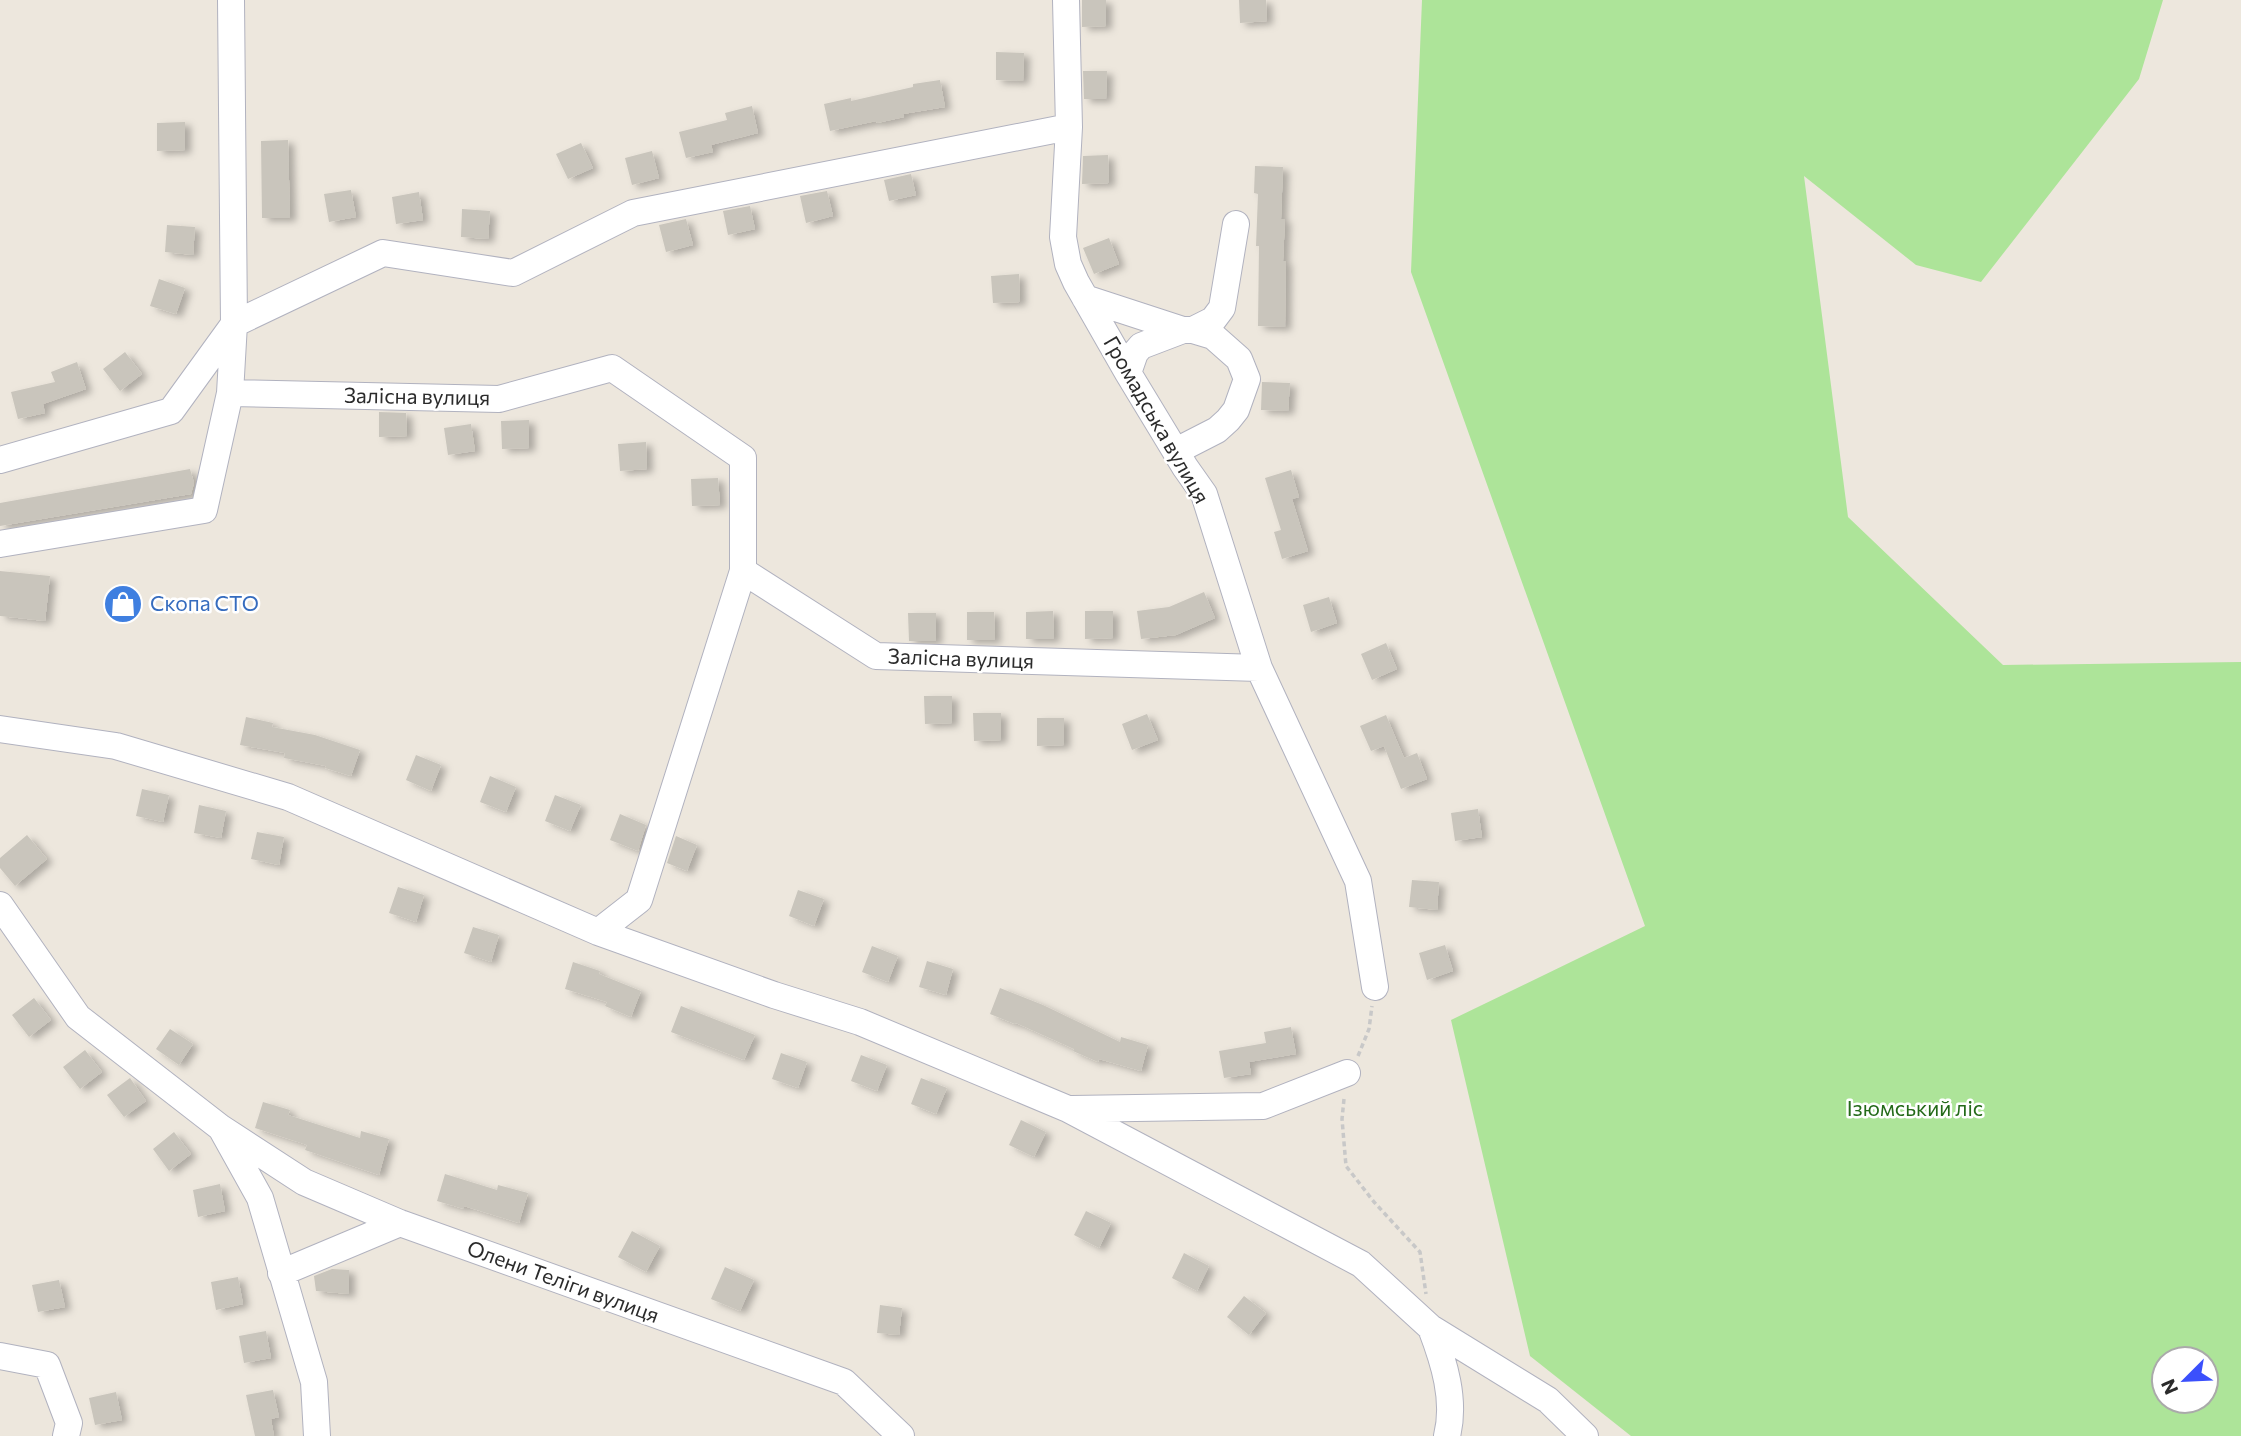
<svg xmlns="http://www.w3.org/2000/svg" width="2241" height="1436" font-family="Commissioner,sans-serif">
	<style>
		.green { fill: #ade499; fill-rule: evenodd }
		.building { fill: #c9c5bc; filter: url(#shadow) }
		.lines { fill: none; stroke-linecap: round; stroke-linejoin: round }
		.minor-casing { stroke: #b1b2bf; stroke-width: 28 }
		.path { stroke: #c8c8c8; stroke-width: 3.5; stroke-dasharray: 5 3.5; stroke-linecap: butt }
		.minor { stroke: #fff; stroke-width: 26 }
		.labels { text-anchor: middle; stroke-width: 5; stroke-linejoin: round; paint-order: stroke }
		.street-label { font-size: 21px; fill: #2b2b2b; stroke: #fff }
		.shop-label { font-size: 21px; fill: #366cbe; stroke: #fff; text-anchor: start }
		.park-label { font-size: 21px; fill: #246a19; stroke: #fff }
	</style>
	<defs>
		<filter id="shadow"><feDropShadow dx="6" dy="3.5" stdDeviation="3.5" flood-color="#0004"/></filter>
	</defs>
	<rect width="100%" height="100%" fill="#ede7dd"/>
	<!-- green -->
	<path class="green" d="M1422 0H2163L2139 79 1981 282 1916 265 1804 176 1848 517 2003 665 2241 662V1436H1631L1530 1356 1451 1020 1645 926 1411 272ZM2164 1359H2206V1401H2164Z"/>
	<!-- building -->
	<path class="building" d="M1082 0H1106V26L1082 27Z
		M1239 0H1266L1267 21 1240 23Z
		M996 52 1024 53 1023 81 996 80Z
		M1083 71H1107L1106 99H1084Z
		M940 80 945 107 903 114 904 117 877 123 876 121 830 131 824 104 851 98V101L913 87V84Z
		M752 106 758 133 711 145 713 152 686 158 679 132 727 120 725 113Z
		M185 122V150L157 151V123Z
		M288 140 290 218H262L261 141Z
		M581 143 593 168 568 179 556 154Z
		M652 151 659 178 632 185 625 158Z
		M1108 155 1109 183 1082 184 1083 156Z
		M1255 166 1283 167 1281 219H1285L1283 261H1286L1285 327 1258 326 1259 246H1256L1258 194 1254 193Z
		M911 174 916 195 889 201 884 180Z
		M351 190 356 217 329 222 324 194Z
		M827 191 833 216 806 223 800 196Z
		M419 192 423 220 396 224 392 197Z
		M750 206 755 229 728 235 723 211Z
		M462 209 490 211 488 239 461 237Z
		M686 219 693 245 666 252 659 225Z
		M167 225 195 227 193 255 165 252Z
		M1109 238 1119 264 1094 274 1083 248Z
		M1019 274 1020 302 993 303 991 276Z
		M159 279 185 288 176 314 150 306Z
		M125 352 142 374 120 391 103 369Z
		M77 362 86 389 43 404 45 413 18 419 11 392 55 382 51 372Z
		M1262 382 1290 383 1288 411 1261 410Z
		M379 412 406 413 407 436 379 437Z
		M529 420V448L502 449 501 421Z
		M471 424 475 451 448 455 444 428Z
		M646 442 647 469 620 471 618 444Z
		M190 469 194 483 191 494 0 526V503Z
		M1291 470 1299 497 1292 499 1308 551 1282 559 1274 532 1281 530 1265 478Z
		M718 478 720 505 692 506 691 479Z
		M0 571 50 576 45 621 0 616Z
		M1204 592 1215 618 1176 635 1141 639 1137 611 1169 607Z
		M1329 597 1337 623 1311 632 1303 605Z
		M1053 611 1054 639H1026V612Z
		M1085 611H1113V638L1085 639Z
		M967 612H994L995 640H967Z
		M908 613H936V641H909Z
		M1386 643 1397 669 1372 680 1361 654Z
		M924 696H952V723L925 724Z
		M973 713H1001V740L974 741Z
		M1147 714 1158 740 1132 750 1122 724Z
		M1386 715 1404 758 1417 753 1427 779 1401 789 1384 746 1371 751 1360 726Z
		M246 717 273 723 272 727 315 735 360 750 351 776 325 768 326 766 284 758 285 753 240 745Z
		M1037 718H1064V745L1037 746Z
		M416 755 441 765 431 791 406 780Z
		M490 776 516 787 506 812 480 802Z
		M142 789 169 795 163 822 136 816Z
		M555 795 581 805 570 831 545 821Z
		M199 805 226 811 221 838 194 833Z
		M1478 809 1482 837 1455 841 1451 813Z
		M620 814 646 825 638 851 610 840Z
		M257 832 284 837 279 865 251 859Z
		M27 835 47 859 15 886 0 868V858Z
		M676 836 697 845 687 871 667 863Z
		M1412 880 1439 882 1437 910 1409 907Z
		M398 887 424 895 416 922 389 913Z
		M798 890 824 899 814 926 789 916Z
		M473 927 499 935 491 962 464 953Z
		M1445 945 1453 971 1427 980 1419 953Z
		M872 946 898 956 888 982 862 972Z
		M927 961 953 969 946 995 919 987Z
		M573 962 600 971 599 974 641 991 631 1017 605 1006 607 1002 565 989Z
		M1000 988 1043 1005 1120 1042 1121 1037 1148 1045 1141 1071 1099 1059 1098 1062 1073 1051 1074 1049 1016 1023 1015 1024 990 1014Z
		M34 998 51 1020 29 1037 12 1015Z
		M681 1006 755 1035 744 1060 671 1032Z
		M1291 1027 1296 1054 1249 1062 1251 1074 1224 1078 1219 1051 1266 1043 1264 1032Z
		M170 1029 193 1044 179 1065 156 1049Z
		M85 1050 102 1072 80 1089 63 1067Z
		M781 1053 807 1062 798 1088 772 1079Z
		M861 1055 887 1065 877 1091 851 1081Z
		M130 1078 146 1101 124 1117 107 1095Z
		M921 1078 947 1088 936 1114 911 1104Z
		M263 1102 290 1110 288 1115 360 1138 361 1131 389 1139 379 1175 305 1150 307 1145 255 1128Z
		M1021 1120 1046 1132 1034 1157 1009 1145Z
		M174 1132 191 1154 169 1171 153 1149Z
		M445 1174 497 1190 498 1185 528 1193 519 1223 464 1206V1209L437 1201Z
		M220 1184 225 1211 198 1217 193 1190Z
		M1086 1211 1111 1223 1099 1248 1074 1235Z
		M632 1231 660 1246 646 1272 618 1257Z
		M1184 1253 1209 1266 1197 1291 1172 1278Z
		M725 1267 754 1280 740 1311 711 1299Z
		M332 1269 349 1270V1294L316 1291 314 1276Z
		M238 1277 243 1304 216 1310 211 1282Z
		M59 1280 65 1307 38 1312 32 1285Z
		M1244 1296 1266 1313 1249 1335 1227 1317Z
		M880 1305 902 1308 899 1335 877 1333Z
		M266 1331 271 1358 244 1363 239 1336Z
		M273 1390 279 1417 271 1419 274 1436H255L246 1395Z
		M116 1392 122 1420 95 1425 89 1398Z"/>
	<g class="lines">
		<defs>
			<path id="minor" d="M231 0 234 324 230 393 499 399 612 368 743 458V571L639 900 598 932
				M1066 0 1069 127 1063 237 1068 264 1076 282 1128 373 1185 467 1204 494 1259 668 1358 881 1375 987
				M1085 298 1183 330
				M1193 330 1213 320 1222 308 1236 224
				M1128 373 1135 353 1141 346 1183 330H1193L1213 336 1239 359 1247 379 1236 410 1228 420 1217 430 1176 451
				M0 460 171 411 234 324 383 253 513 273 633 213 1069 127
				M0 544 204 510 230 393
				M743 571 876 656 1259 668
				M0 729 116 746 288 797 598 932 774 995 860 1022 1068 1109 1361 1264 1431 1328 1548 1400 1585 1436
				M0 905 78 1017 221 1128 260 1198 314 1382 317 1436
				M1072 1109 1263 1106 1347 1073
				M221 1128 304 1182 400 1223 844 1382 901 1436
				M281 1273 400 1223
				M1431 1328C1444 1362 1456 1400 1447 1436
				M0 1356 47 1365 69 1423 66 1436"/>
		</defs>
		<!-- minor casing -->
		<use href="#minor" class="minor-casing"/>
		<!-- path -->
		<path class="path" d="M1358 1056 1369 1029 1372 1006
			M1344 1099 1342 1119 1346 1166 1374 1202 1420 1252 1426 1294"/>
		<!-- minor -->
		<use href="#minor" class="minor"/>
	</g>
	<!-- icons -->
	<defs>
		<symbol id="shop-disc" viewBox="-11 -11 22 22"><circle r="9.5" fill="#3f7fe0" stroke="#fff"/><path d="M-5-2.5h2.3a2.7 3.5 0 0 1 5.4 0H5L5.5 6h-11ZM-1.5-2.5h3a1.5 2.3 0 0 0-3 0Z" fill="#fff"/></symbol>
	</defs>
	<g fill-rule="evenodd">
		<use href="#shop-disc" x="101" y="582" width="44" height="44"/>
	</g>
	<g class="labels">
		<!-- street labels -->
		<g class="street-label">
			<text transform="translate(417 397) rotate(1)" y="7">Залісна вулиця</text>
			<text transform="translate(1156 420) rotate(60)" y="7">Громадська вулиця</text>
			<text transform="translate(961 659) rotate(2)" y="7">Залісна вулиця</text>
			<text transform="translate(563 1282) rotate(20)" y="7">Олени Теліги вулиця</text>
		</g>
		<!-- shop labels -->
		<g class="shop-label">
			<text x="150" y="611">Скопа СТО</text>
		</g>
		<!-- park labels -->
		<g class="park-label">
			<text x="1915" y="1116">Ізюмський ліс</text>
		</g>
	</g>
	<!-- north arrow -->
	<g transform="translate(2185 1380) rotate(246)"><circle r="33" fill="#ffffff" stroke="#aaaaaa" stroke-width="2"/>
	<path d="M0-5L12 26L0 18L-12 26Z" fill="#3b50fc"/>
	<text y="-10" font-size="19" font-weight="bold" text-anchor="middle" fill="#2b2b2b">N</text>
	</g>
</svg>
